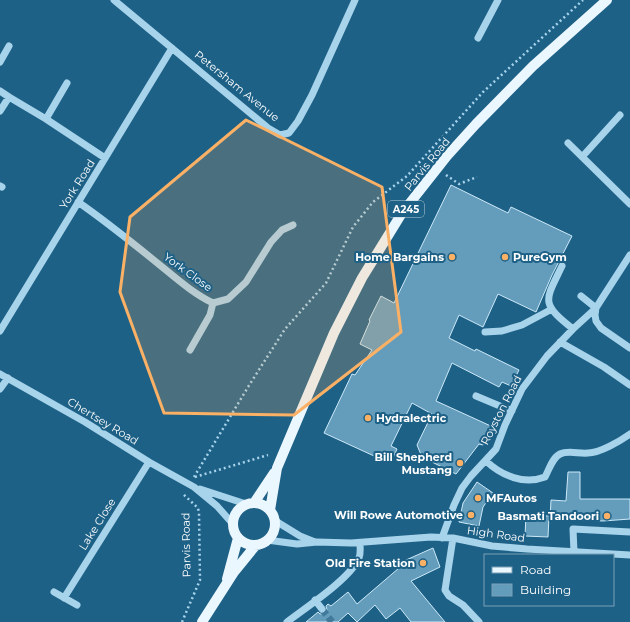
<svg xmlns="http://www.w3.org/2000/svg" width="630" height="622" font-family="Montserrat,sans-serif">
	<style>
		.building { fill: #649dbc; stroke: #cce9f8 }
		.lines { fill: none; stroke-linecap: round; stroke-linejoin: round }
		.minor-tunnel { stroke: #407999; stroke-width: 7; stroke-dasharray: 7 3.5; stroke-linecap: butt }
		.path { stroke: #a7d3eb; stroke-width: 2.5; stroke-dasharray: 2 3; stroke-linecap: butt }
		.minor { stroke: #a7d3eb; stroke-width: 7 }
		.major { stroke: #ebf7fe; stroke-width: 10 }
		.marked { fill: #fab166; fill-opacity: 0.2; stroke: #fab166; stroke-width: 3; stroke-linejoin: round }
		.poi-dot { fill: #fab166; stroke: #1e6187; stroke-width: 1.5 }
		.labels { text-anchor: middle; stroke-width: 4; stroke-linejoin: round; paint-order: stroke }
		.shield { fill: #1e6187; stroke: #bcd0db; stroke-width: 1 }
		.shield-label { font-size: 10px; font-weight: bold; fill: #fff }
		.street-label { font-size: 11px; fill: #fff; stroke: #1e6187 }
		.poi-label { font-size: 11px; font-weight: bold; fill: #fff; stroke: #1e6187; text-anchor: end }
	</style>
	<rect width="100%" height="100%" fill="#1e6187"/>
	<!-- building -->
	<path class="building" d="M451 185 508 213 511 207 572 236 552 275 536 312 498 294 483 327 459 315 449 338 475 351 476 349 519 370 511 386 502 382 499 387 452 363 436 401 493 427 488 439 483 445 479 444 456 474 422 457 417 445 432 414 412 403 391 446 397 449 393 458 387 456 385 461 324 433 352 374 355 375 372 350 360 344 370 321 369 320 381 296 394 303Z
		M568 472H580V499H630V519L603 521 550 518 551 500 566 501Z
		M477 482 493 493 483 507 479 526 459 522 463 503Z
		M526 515 549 516 548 537 525 536Z
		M433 548 440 567 411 581 445 622H411L400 608 386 619 375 605 357 622 348 613 338 622H306L318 612 320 614 325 613 327 610 326 606 328 604 331 606 348 592 357 604 406 562V560Z"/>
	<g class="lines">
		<!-- minor-tunnel -->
		<path class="minor-tunnel" d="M322 609 332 622"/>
		<!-- path -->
		<path class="path" d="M446 175 459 184 477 177
			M194 477 248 387 285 329 326 283 353 227 373 202 407 176 483 92 583 0
			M195 477 268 455
			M182 622 200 580 199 513 198 508 183 494"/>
		<!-- minor -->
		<path class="minor" d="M114 0 268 128 280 135 289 133 298 121 312 95 355 0
			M478 38 498 0
			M0 62 9 46
			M67 83 46 119 105 158
			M0 91 9 97
			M0 111 9 97 46 119
			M568 143 630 204
			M582 157 620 115
			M0 186 2 187
			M78 202C107 222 134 244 161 266 177 279 194 294 213 303L228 299 246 282 271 242 282 230 293 225
			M630 255 601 300 596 308 595 315 596 321 601 328 630 348
			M562 266C545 301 540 303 573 329
			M0 331 172 48
			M485 332 502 331 522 325 552 309
			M560 342 604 367 630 385
			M190 350 210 315 213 303
			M0 374 85 422 149 462 194 487 217 506 232 523
			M0 389 8 378
			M476 396 512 411
			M486 461C502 476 524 485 545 477 549 470 552 458 560 454 568 450 579 454 588 453 600 453 620 441 630 434
			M200 489 246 504
			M274 520 300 536 315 542
			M442 538 454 505 462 488 471 476 496 449 505 425 522 389 547 356 573 329 596 308 581 296
			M453 538 445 590 449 596 463 605 479 622
			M267 540 297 544 317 542 351 543 431 537 453 538 492 546 527 549 630 555
			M574 552 573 529 630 532
			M54 592 77 605
			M64 598 149 462
			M315 600 322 609
			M287 622C305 608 350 579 359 558 361 553 360 548 360 543"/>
		<!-- major -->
		<path class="major" d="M233 524a21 21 0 1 1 42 0a21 21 0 1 1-42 0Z
			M254 503 274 473
			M270 510 277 468 334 333 362 278 402 213 447 156 476 124 533 66 607 0
			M227 579 238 538
			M202 622 234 572 256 545"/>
	</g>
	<!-- marked area -->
	<path class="marked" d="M246 120 382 187 401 332 294 415 164 413 120 292 130 217Z"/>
	<!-- markers -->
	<g class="poi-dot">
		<circle cx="452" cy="257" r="4"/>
		<circle cx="505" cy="257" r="4"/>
		<circle cx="368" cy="418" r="4"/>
		<circle cx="460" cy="463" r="4"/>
		<circle cx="478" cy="498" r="4"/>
		<circle cx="471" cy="515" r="4"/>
		<circle cx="607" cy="516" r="4"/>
		<circle cx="423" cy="563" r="4"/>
	</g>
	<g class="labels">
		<!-- shield labels -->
		<rect class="shield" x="388" y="201" width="36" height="16" rx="3"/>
		<g class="shield-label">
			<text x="406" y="213">A245</text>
		</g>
		<!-- street labels -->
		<g class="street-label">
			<text transform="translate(237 86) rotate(39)" y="4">Petersham Avenue</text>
			<text transform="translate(427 164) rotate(-51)" y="4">Parvis Road</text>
			<text transform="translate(77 184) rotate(-58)" y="4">York Road</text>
			<text transform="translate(188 272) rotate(36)" y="4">York Close</text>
			<text transform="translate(501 410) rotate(-63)" y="4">Royston Road</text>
			<text transform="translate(103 421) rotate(31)" y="4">Chertsey Road</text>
			<text transform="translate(97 524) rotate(-58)" y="4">Lake Close</text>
			<text transform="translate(496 534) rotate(8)" y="4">High Road</text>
			<text transform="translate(186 545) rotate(-91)" y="4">Parvis Road</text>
		</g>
		<!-- poi labels -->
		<g class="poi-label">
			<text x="444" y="261">Home Bargains</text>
			<text x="513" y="261" text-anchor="start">PureGym</text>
			<text x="376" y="422" text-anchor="start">Hydralectric</text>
			<text x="452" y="461">Bill Shepherd<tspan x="452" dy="13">Mustang</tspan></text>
			<text x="486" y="502" text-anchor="start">MFAutos</text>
			<text x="463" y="519">Will Rowe Automotive</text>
			<text x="599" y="520">Basmati Tandoori</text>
			<text x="415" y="567">Old Fire Station</text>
		</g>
	</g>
	<!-- legend -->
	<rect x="484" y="554" width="130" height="52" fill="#1e6187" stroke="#78a0b7"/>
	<rect x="492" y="567" width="20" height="6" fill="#ebf7fe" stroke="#78a0b7"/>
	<text x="520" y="574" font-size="12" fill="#ffffff">Road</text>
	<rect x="492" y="584" width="20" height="12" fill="#649dbc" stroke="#78a0b7"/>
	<text x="520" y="594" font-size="12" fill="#ffffff">Building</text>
</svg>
